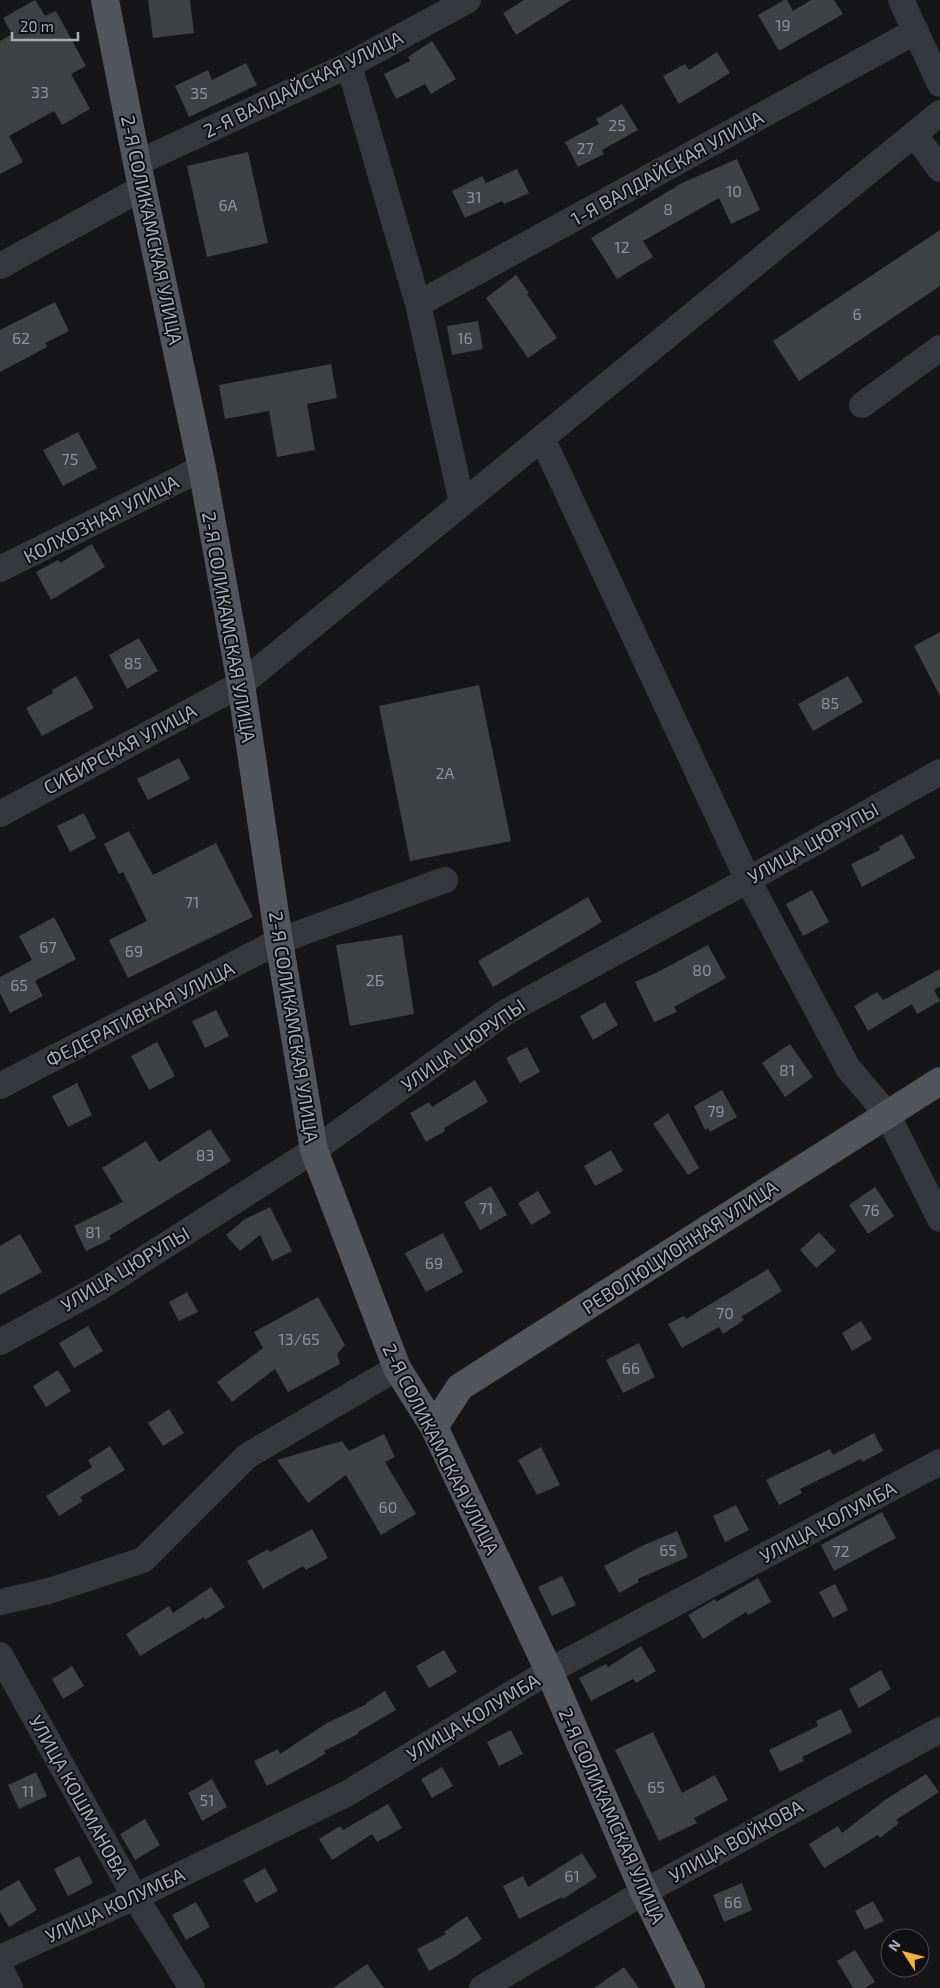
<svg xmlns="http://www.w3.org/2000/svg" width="940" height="1988" font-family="'Exo 2',sans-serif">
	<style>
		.building { fill: #404145 }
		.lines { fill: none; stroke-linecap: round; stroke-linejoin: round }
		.minor { stroke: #37383d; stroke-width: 26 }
		.major { stroke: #53555c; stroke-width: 28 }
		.labels { text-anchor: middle; stroke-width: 4; stroke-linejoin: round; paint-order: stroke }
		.number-label { font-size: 16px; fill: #8e929b }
		.street-label { font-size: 19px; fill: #a8adb8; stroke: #111113 }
	</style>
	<rect width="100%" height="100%" fill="#161618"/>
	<!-- building -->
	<path class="building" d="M35 0 45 16 56 11 86 66 71 74 90 109 62 125 54 111 9 136 23 162 0 174V41L12 34 3 18Z
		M148 0H190L194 33 153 38Z
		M524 0H571L516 35 503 13Z
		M784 0H787L793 11 811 0H834L843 14 779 51 758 15Z
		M432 41 456 79 431 94 425 84 396 99 384 74 410 61 408 57Z
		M717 52 730 73 679 104 663 76 685 64 689 70Z
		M246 63 257 85 189 117 175 86 208 70 212 80Z
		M622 104 638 130 602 150 604 154 578 167 565 142 599 124 596 119Z
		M248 152 268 243 207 257 187 166Z
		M737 159 760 210 731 224 719 198 643 241 653 257 617 279 591 238 682 183Z
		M517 169 529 193 504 204 502 201 465 218 452 191 482 176 486 183Z
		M940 230V286L799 381 773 341Z
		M516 275 529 293 527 294 557 338 528 358 486 298Z
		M55 302 69 331 45 343 47 347 0 372V330Z
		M478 321 483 349 452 355 447 326Z
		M331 364 337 398 307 404 315 450 277 457 269 411 225 419 219 385Z
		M78 432 97 468 63 486 43 450Z
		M92 544 105 567 51 600 36 572 58 560 60 563Z
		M940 632V696L914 646Z
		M139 638 158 671 127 689 109 655Z
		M76 676 94 708 42 736 26 708 53 693 52 690Z
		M848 676 863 702 813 731 798 704Z
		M479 685 511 841 410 861 379 706Z
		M179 758 190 779 148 800 137 779Z
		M84 813 96 838 70 852 57 826Z
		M129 831 153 875 216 843 253 917 128 978 109 940 147 921 123 872 119 874 104 844Z
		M902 834 915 858 862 887 851 864 880 850 879 847Z
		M812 890 829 922 803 936 786 904Z
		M588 897 602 922 493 987 478 961Z
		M54 917 76 959 35 981 43 996 10 1013 0 993V977L32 960 19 936Z
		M402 935 414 1014 350 1026 336 945Z
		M708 945 726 978 674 1007 677 1012 654 1022 635 982 658 972Z
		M940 969V986L934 990 940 1001 917 1014 912 1004 868 1031 854 1006 877 992 883 1000Z
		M605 1002 618 1025 593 1040 580 1016Z
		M216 1010 229 1036 205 1048 192 1021Z
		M157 1042 175 1076 149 1090 131 1056Z
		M790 1044 813 1077 785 1097 762 1063Z
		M527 1047 540 1072 520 1083 506 1058Z
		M475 1080 488 1102 444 1128 445 1131 426 1142 410 1113 429 1102 432 1107Z
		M77 1083 92 1115 68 1127 52 1096Z
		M722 1090 737 1117 710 1132 708 1128 705 1130 694 1106Z
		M668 1113 699 1168 688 1175 653 1124Z
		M210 1129 231 1161 109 1236 111 1239 86 1251 74 1226 123 1202 102 1168 146 1141 159 1162Z
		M611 1150 623 1171 595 1186 584 1166Z
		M491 1186 507 1215 480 1230 464 1202Z
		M875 1187 894 1216 868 1234 849 1205Z
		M538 1191 551 1213 531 1225 518 1203Z
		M270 1207 292 1251 272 1261 260 1235 240 1251 226 1235 245 1219Z
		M819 1232 836 1251 816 1268 800 1250Z
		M443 1233 463 1272 426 1292 405 1253Z
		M20 1234 42 1272 0 1295V1246Z
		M768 1269 782 1291 741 1317 744 1320 723 1334 719 1327 682 1348 668 1324 684 1316 686 1319Z
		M187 1292 198 1312 179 1321 169 1302Z
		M318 1297 345 1345 337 1354 340 1364 288 1392 275 1369 232 1402 217 1382 263 1348 254 1332Z
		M861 1321 872 1339 852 1351 842 1333Z
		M88 1326 103 1351 74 1368 59 1343Z
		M639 1343 655 1377 623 1393 606 1360Z
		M58 1370 71 1391 46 1407 33 1386Z
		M169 1409 184 1433 163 1446 148 1423Z
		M874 1433 883 1451 862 1462 861 1459 800 1489 802 1493 779 1505 766 1480 830 1449 833 1455Z
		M384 1434 395 1457 385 1462 416 1514 381 1535 346 1475 308 1503 277 1460 342 1441 349 1451Z
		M110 1446 125 1470 80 1497 83 1501 59 1516 46 1496 92 1467 88 1460Z
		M541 1447 560 1485 537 1495 518 1460Z
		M736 1505 749 1530 725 1542 713 1516Z
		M882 1512 896 1538 834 1571 821 1545Z
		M312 1529 328 1558 306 1570 303 1566 263 1589 247 1561 268 1549 270 1552Z
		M677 1531 688 1557 638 1579 639 1582 619 1593 604 1566 644 1545Z
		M562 1576 576 1605 552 1616 538 1587Z
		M758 1578 771 1602 748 1615 746 1612 703 1639 688 1615 715 1599 716 1602Z
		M835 1584 848 1610 833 1618 819 1592Z
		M211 1587 225 1607 205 1620 204 1617 140 1656 126 1634 169 1606 173 1613Z
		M641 1646 656 1671 636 1683 633 1679 591 1701 579 1678 606 1664 608 1667Z
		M444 1650 457 1672 429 1688 416 1666Z
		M72 1666 84 1686 63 1699 52 1679Z
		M881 1670 891 1689 859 1708 849 1689Z
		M385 1691 396 1710 358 1732V1734L324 1751 326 1753 310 1763 267 1786 254 1761 278 1749 280 1754 327 1723 367 1704 366 1703Z
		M841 1709 852 1732 802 1757 804 1761 780 1772 769 1750 818 1726 816 1721Z
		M511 1730 523 1754 499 1766 487 1742Z
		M653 1732 682 1793 715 1775 728 1800 694 1818 697 1823 659 1841 615 1750Z
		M442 1767 453 1786 432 1798 421 1779Z
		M36 1772 47 1796 19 1809 8 1785Z
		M926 1774 939 1792 896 1820 899 1823 880 1838 878 1835 824 1868 809 1844 838 1826 842 1833 885 1800Z
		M212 1779 227 1807 202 1821 188 1793Z
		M388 1804 402 1828 377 1842 372 1834 332 1860 319 1839 340 1826 343 1830Z
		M145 1819 160 1845 135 1860 120 1834Z
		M582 1853 597 1877 563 1899 562 1897 519 1919 503 1886 523 1876 528 1887Z
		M79 1856 93 1883 68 1896 54 1869Z
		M265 1868 278 1891 256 1903 243 1880Z
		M19 1880 37 1910 9 1927 0 1912V1891Z
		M742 1883 752 1910 724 1922 713 1895Z
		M873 1901 884 1921 865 1930 855 1911Z
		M196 1902 210 1927 186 1940 172 1915Z
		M467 1916 482 1939 453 1958 429 1971 417 1949 446 1934 444 1932Z
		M855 1950 875 1982 865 1988H853L837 1961Z
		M367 1964 384 1988H333Z
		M624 1967 639 1988H594Z"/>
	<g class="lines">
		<!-- minor -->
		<path class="minor" d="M901 0 940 84
			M349 65 418 304 462 503
			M914 134 940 169
			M137 163 349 65 468 0
			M0 266 142 188
			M418 304 916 31
			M862 405 940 348
			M542 438 748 880 848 1068 887 1114 940 1219
			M0 569 202 468
			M0 814 241 684 940 113
			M0 1086 279 941 445 880
			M0 1342 99 1288 314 1150 506 1012 748 880 940 772
			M0 1602 49 1591 143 1560 247 1456 397 1368
			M0 1655 135 1897 192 1988
			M0 1958 135 1897 348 1793 549 1671 940 1462
			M0 1967 10 1988
			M482 1988 644 1892 940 1730"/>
		<!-- major -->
		<path class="major" d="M105 0 137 163 202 468 241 684 279 941 314 1150 397 1368 434 1427 549 1671 644 1892 691 1988
			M434 1427 460 1387 940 1081"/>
	</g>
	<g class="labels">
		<!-- number labels -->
		<g class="number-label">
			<text x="783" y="31">19</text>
			<text x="40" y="98">33</text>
			<text x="199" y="99">35</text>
			<text x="617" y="131">25</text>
			<text x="585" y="154">27</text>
			<text x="734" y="197">10</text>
			<text x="474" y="203">31</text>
			<text x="228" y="211">6А</text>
			<text x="668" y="215">8</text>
			<text x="622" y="253">12</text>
			<text x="857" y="320">6</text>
			<text x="21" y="344">62</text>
			<text x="465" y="344">16</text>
			<text x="70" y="465">75</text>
			<text x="133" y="669">85</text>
			<text x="830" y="709">85</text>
			<text x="445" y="779">2А</text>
			<text x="192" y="908">71</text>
			<text x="48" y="953">67</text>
			<text x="134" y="957">69</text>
			<text x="702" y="976">80</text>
			<text x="375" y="986">2Б</text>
			<text x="19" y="991">65</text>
			<text x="787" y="1076">81</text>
			<text x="716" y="1117">79</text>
			<text x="205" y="1161">83</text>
			<text x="486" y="1214">71</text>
			<text x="871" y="1216">76</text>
			<text x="93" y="1238">81</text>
			<text x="434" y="1269">69</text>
			<text x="725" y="1319">70</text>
			<text x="299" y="1345">13/65</text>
			<text x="631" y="1374">66</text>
			<text x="388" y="1513">60</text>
			<text x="668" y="1556">65</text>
			<text x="841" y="1557">72</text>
			<text x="656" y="1793">65</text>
			<text x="28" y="1797">11</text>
			<text x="207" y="1806">51</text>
			<text x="572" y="1882">61</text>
			<text x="733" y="1908">66</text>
		</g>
		<!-- street labels -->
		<g class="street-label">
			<text transform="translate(303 84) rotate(-26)" y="7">2-Я ВАЛДАЙСКАЯ УЛИЦА</text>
			<text transform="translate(667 168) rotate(-29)" y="7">1-Я ВАЛДАЙСКАЯ УЛИЦА</text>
			<text transform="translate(152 230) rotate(78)" y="7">2-Я СОЛИКАМСКАЯ УЛИЦА</text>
			<text transform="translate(101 519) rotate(-27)" y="7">КОЛХОЗНАЯ УЛИЦА</text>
			<text transform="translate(229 627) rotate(80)" y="7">2-Я СОЛИКАМСКАЯ УЛИЦА</text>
			<text transform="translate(120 749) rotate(-28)" y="7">СИБИРСКАЯ УЛИЦА</text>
			<text transform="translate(813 843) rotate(-29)" y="7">УЛИЦА ЦЮРУПЫ</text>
			<text transform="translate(140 1014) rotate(-27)" y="7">ФЕДЕРАТИВНАЯ УЛИЦА</text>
			<text transform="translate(294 1027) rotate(81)" y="7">2-Я СОЛИКАМСКАЯ УЛИЦА</text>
			<text transform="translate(463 1045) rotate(-35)" y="7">УЛИЦА ЦЮРУПЫ</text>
			<text transform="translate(680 1247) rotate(-33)" y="7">РЕВОЛЮЦИОННАЯ УЛИЦА</text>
			<text transform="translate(125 1269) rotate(-31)" y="7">УЛИЦА ЦЮРУПЫ</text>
			<text transform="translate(441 1449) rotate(63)" y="7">2-Я СОЛИКАМСКАЯ УЛИЦА</text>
			<text transform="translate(828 1522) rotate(-28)" y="7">УЛИЦА КОЛУМБА</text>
			<text transform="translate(473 1717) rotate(-31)" y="7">УЛИЦА КОЛУМБА</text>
			<text transform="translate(79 1797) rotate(61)" y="7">УЛИЦА КОШМАНОВА</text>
			<text transform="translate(612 1816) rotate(66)" y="7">2-Я СОЛИКАМСКАЯ УЛИЦА</text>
			<text transform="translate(736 1841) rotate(-29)" y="7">УЛИЦА ВОЙКОВА</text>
			<text transform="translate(115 1905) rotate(-25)" y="7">УЛИЦА КОЛУМБА</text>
		</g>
	</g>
	<!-- north arrow -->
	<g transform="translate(905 1953) rotate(306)"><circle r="24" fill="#111113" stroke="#4d4f55"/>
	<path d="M0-4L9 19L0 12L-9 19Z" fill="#f2b134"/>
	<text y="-8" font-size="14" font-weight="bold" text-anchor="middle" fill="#a8adb8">N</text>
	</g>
	<!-- scale -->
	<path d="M12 32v8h66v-8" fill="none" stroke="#a8adb8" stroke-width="2.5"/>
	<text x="20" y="32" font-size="15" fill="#a8adb8" stroke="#111113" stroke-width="4" paint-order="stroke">20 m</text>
</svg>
